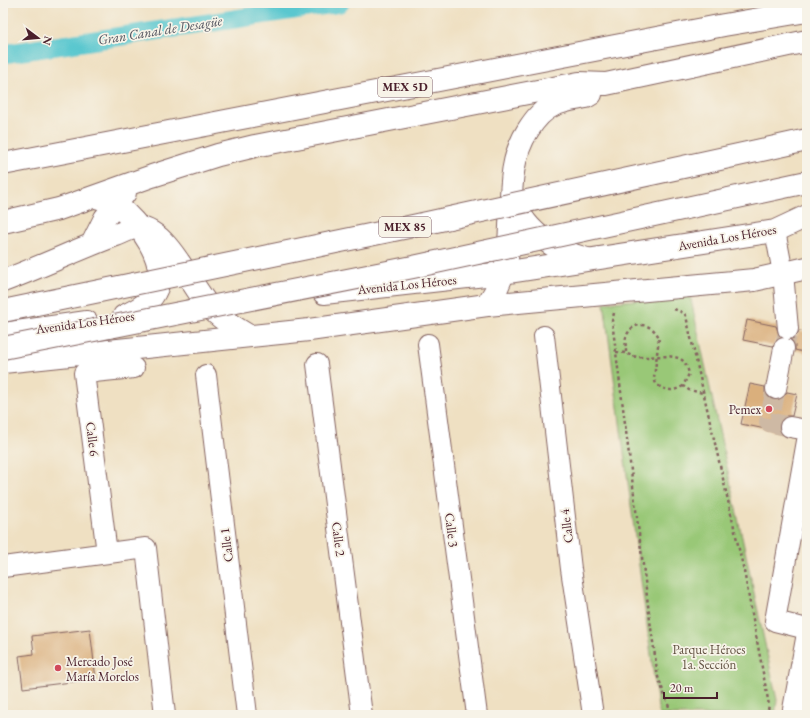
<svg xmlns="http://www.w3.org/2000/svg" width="810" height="718" font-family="'EB Garamond',serif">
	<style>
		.green { fill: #99c877; stroke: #727451 }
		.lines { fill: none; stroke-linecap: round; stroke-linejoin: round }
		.canal { stroke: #5ac7cf; stroke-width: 19 }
		.building { fill: #daaf7c }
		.minor-tunnel { stroke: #ceb9a4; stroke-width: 20; stroke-dasharray: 20 10; stroke-linecap: butt }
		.minor-casing { stroke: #846360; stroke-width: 22 }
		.major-casing { stroke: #846360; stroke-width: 24 }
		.highway-casing { stroke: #846360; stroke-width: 24 }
		.path { stroke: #846360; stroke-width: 2.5; stroke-dasharray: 3 3; stroke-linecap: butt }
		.minor { stroke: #fff; stroke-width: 20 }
		.major { stroke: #fff; stroke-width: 22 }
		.highway { stroke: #fff; stroke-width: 22 }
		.highway-bridge-casing { stroke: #846360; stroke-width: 24; stroke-linecap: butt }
		.highway-bridge { stroke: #fff; stroke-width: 22 }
		.poi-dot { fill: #d1495b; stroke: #f7f3e8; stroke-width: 1.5 }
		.labels { text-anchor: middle; stroke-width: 3.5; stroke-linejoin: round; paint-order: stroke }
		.shield { fill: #f7f3e8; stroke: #7e5f64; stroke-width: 1 }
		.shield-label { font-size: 12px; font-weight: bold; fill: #4a1f2b }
		.street-label { font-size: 13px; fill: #4a1f2b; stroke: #f7f3e8 }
		.poi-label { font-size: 13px; fill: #4a1f2b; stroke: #f7f3e8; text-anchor: end }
		.park-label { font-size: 13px; fill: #625242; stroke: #f7f3e8 }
		.water-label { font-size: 14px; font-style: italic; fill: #4f515c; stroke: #f7f3e8 }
	</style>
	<rect width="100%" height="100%" fill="#f7f3e8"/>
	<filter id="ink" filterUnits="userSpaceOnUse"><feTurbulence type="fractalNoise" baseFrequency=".025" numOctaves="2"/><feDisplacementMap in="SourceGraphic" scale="8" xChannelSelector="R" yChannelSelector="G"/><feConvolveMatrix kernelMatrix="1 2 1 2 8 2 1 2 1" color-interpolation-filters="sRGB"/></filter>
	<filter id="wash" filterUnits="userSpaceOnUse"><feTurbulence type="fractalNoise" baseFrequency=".012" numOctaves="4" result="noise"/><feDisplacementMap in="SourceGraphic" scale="16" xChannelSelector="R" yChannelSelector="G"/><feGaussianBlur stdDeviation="0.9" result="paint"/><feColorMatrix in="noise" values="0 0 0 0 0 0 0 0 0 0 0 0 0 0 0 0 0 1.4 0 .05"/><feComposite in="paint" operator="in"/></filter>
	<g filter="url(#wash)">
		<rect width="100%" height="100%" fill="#efe0c2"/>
		<!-- green -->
		<path class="green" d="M690 295 777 700 775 715H659L604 303Z"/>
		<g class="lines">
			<!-- canal -->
			<path class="canal" d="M3 54 340 3"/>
		</g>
		<g id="blocks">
			<!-- building -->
			<path class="building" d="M747 320 776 326 780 337 776 340 773 346 743 340Z
				M799 331 807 332V353L795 350V345L792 340 798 334Z
				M750 384 765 387V393L773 400H780L787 392 797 394 792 416H786L781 420 779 425 780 432 741 424Z
				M90 629 96 679 23 688 19 656 34 654 32 636Z"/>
		</g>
	</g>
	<g filter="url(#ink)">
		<use href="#blocks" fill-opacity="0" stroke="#846360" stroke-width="1"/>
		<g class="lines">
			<!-- minor-tunnel -->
			<path class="minor-tunnel" d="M784 348 787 336 807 340
				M776 389 769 422 790 427"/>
			<defs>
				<path id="minor" d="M775 231 783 273 788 329
					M544 336 571 569 593 715
					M428 344 477 715
					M317 364 362 715
					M206 375 247 715
					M776 389 784 348
					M790 427 807 430
					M807 441 775 621 807 629
					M107 553 84 373 134 368
					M3 567 146 548 165 715"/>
				<path id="major" d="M324 293 503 273 775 231 807 216
					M3 334 87 322
					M3 362 309 330 487 305 754 280 807 268"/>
				<path id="highway" d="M3 164 724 25 807 11
					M512 194C521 230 553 250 587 259
					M96 197C103 199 110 201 116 205 138 221 171 263 155 292 149 304 136 310 124 316
					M3 222 59 209 152 176 218 155 255 146 579 83 606 84 807 41
					M92 244 105 218 125 193
					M3 281C41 267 78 249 116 235 122 233 132 227 139 228 167 230 190 284 208 305 219 318 234 327 249 336
					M487 305C497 290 504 275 507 258 515 214 503 169 528 130 535 119 542 110 554 105 564 100 576 99 586 97L591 94
					M793 715 807 639"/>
			</defs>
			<!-- minor casing -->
			<use href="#minor" class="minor-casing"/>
			<!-- major casing -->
			<use href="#major" class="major-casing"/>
			<!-- highway casing -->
			<use href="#highway" class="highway-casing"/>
			<!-- path -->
			<path class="path" d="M674 309 684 313 686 316 744 571 769 705 767 715
				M614 313 612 321 651 628 658 677 672 715
				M616 352C626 352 628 355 637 357 649 358 673 353 682 360 686 363 688 369 689 374L683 386 689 390 703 393
				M626 352C626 346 624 338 628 333 636 319 654 325 659 338L654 378 656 384C665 391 673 392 683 386"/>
			<!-- minor -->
			<use href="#minor" class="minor"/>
			<!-- major -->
			<use href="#major" class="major"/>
			<!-- highway -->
			<use href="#highway" class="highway"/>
			<defs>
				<path id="highway-bridge" d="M3 311 413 226 807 140
					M3 348 413 267 807 182"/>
			</defs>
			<!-- highway-bridge casing -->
			<use href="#highway-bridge" class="highway-bridge-casing"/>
			<!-- highway-bridge -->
			<use href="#highway-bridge" class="highway-bridge"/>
		</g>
	</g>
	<!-- markers -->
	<g class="poi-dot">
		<circle cx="769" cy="409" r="4"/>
		<circle cx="58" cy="668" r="4"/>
	</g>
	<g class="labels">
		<!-- shield labels -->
		<g class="shield">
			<rect x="378" y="77" width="54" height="20" rx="3"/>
			<rect x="379" y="217" width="52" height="20" rx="3"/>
		</g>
		<g class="shield-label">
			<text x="405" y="91">MEX 5D</text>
			<text x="405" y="231">MEX 85</text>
		</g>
		<!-- street labels -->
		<g class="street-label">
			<text transform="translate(727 237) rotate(-10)" y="5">Avenida Los Héroes</text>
			<text transform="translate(407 284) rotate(-6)" y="5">Avenida Los Héroes</text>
			<text transform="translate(85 322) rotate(-8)" y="5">Avenida Los Héroes</text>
			<text transform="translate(93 439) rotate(83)" y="5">Calle 6</text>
			<text transform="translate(566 526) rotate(-97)" y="5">Calle 4</text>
			<text transform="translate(452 530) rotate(83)" y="5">Calle 3</text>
			<text transform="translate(339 539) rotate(83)" y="5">Calle 2</text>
			<text transform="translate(226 545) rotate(-97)" y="5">Calle 1</text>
		</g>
		<!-- poi labels -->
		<g class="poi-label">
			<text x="761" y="414">Pemex</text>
			<text x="66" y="666" text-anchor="start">Mercado José<tspan x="66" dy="15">María Morelos</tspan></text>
		</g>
		<!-- park labels -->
		<g class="park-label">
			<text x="709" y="654">Parque Héroes<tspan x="709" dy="15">1a. Sección</tspan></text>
		</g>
		<!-- water labels -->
		<g class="water-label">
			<text transform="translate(160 30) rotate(-9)" y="5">Gran Canal de Desagüe</text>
		</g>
	</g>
	<!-- margin -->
	<rect width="810" height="718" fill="none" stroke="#f7f3e8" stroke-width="16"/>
	<!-- north arrow -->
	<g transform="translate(38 38) rotate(106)" stroke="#f7f3e8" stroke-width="3" paint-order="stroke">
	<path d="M0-3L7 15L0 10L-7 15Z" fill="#4a1f2b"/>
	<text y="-6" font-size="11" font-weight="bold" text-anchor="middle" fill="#4a1f2b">N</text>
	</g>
	<!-- scale -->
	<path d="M664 692v6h53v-6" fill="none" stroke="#4a1f2b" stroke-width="2"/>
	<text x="670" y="692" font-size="12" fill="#4a1f2b" stroke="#f7f3e8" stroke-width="3" paint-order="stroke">20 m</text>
</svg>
